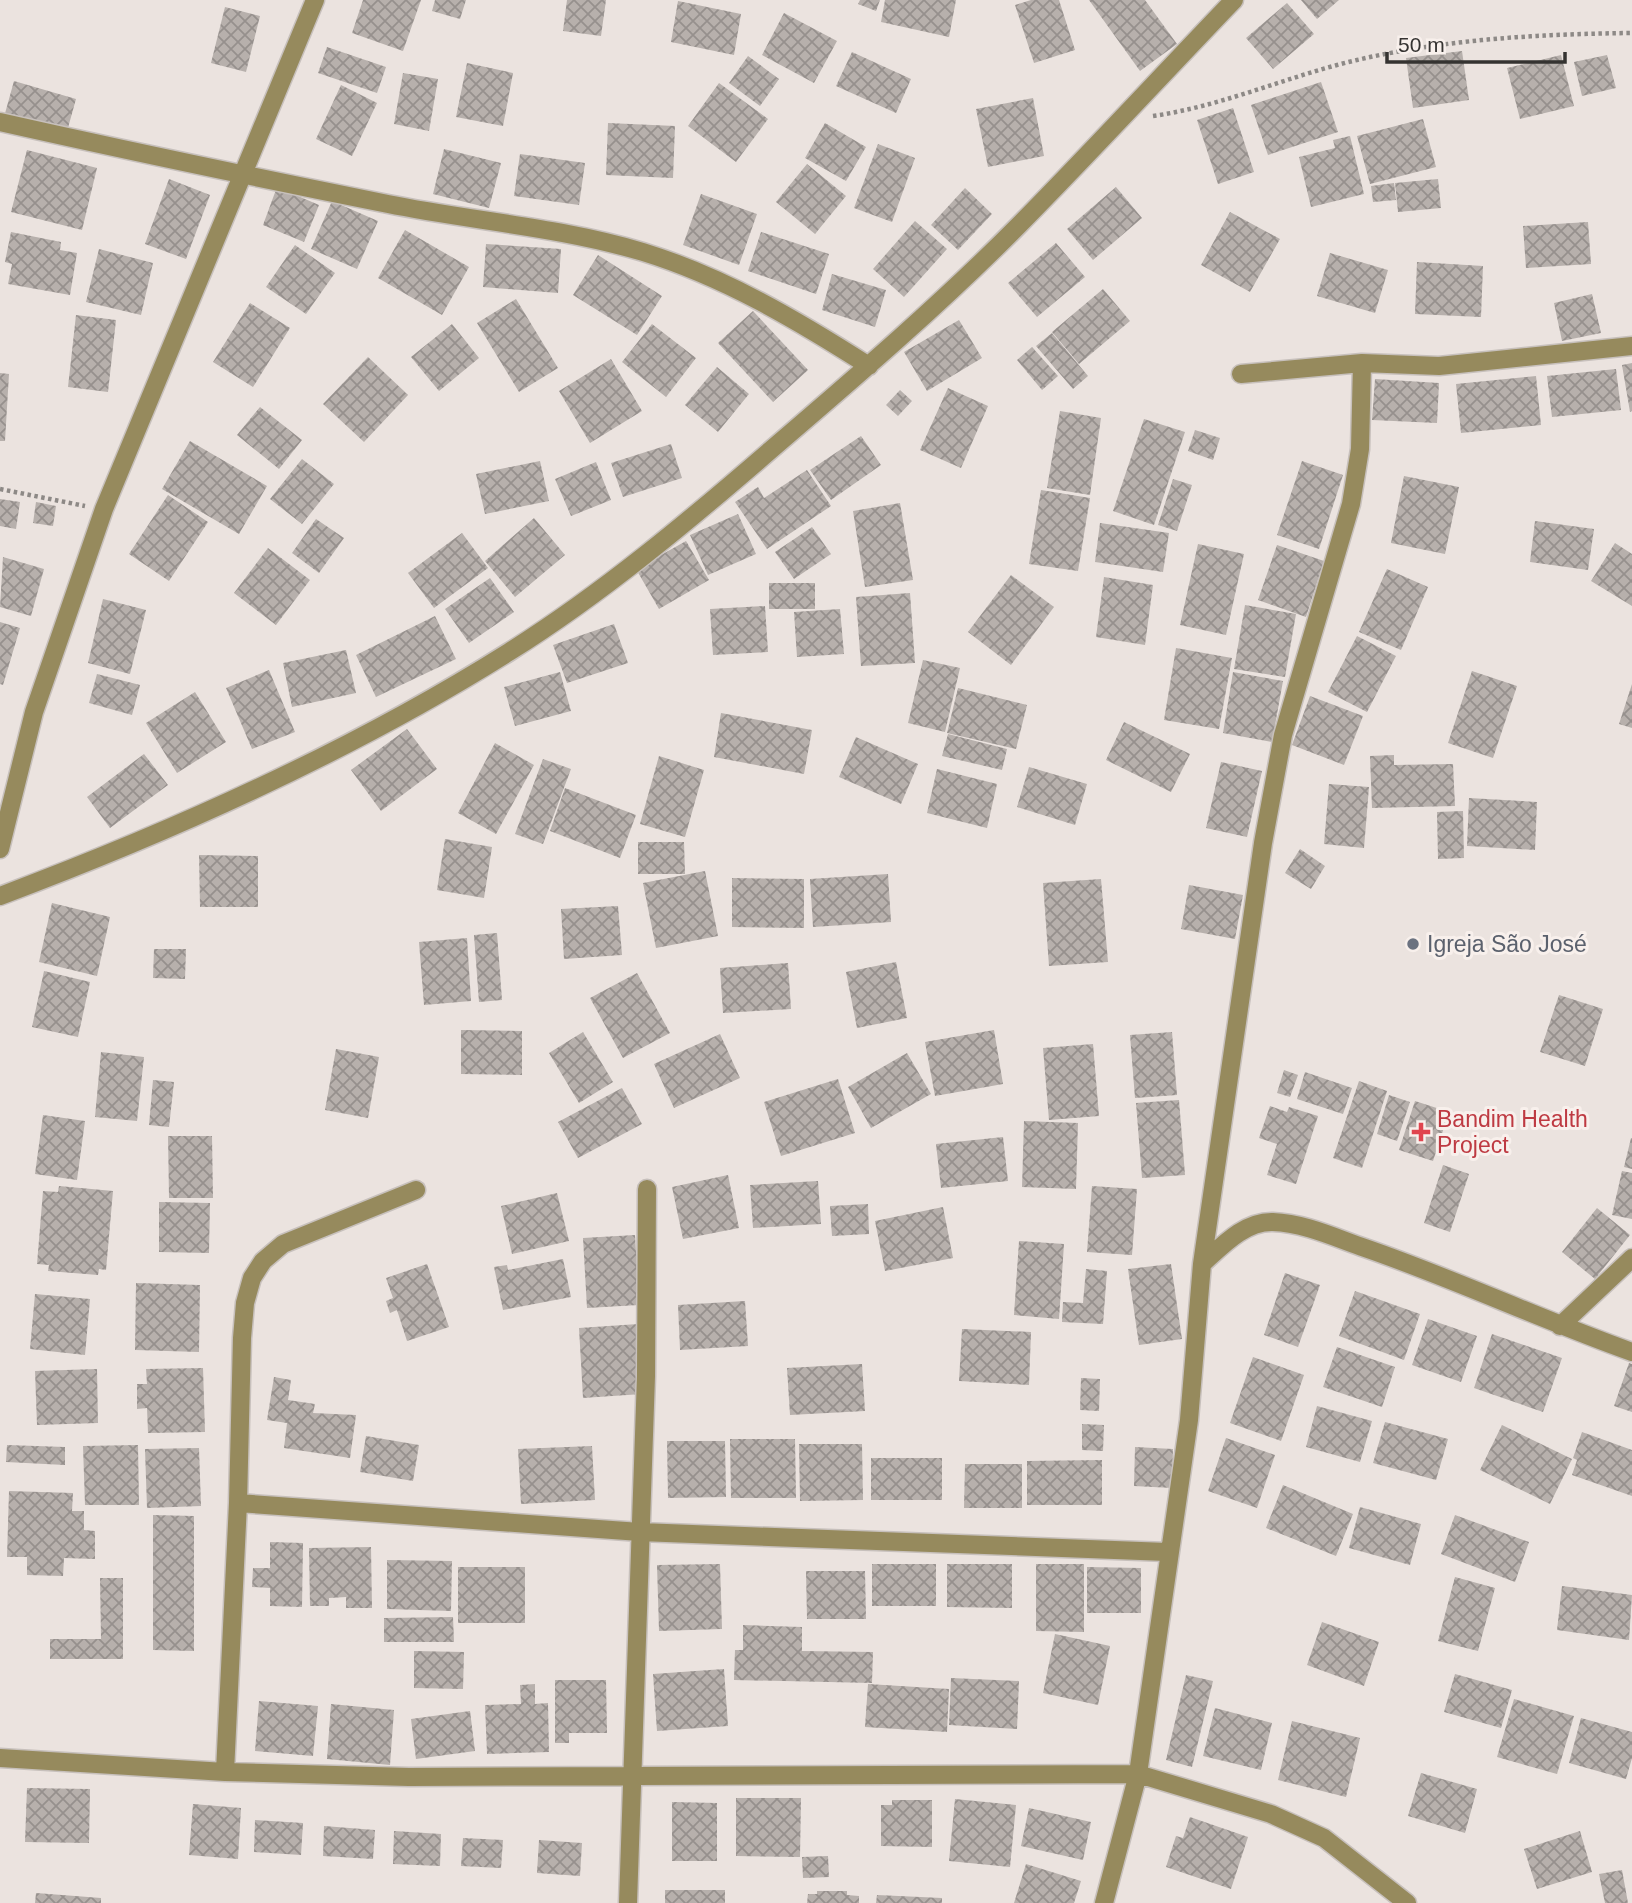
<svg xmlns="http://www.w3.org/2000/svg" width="1632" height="1903" font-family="Helvetica,sans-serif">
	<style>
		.building { fill: url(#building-cross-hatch) }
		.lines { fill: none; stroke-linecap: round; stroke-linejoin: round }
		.minor-casing { stroke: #c7c0bc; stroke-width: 21 }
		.path { stroke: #8d8986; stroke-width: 4.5; stroke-dasharray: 3.5 3.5; stroke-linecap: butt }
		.minor { stroke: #968a5d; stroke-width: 18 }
		.worship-dot { fill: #6b7280; stroke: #f8f0ec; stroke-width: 2.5 }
		.health-dot { fill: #e0444e; stroke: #f8f0ec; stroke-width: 2.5 }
		.labels { text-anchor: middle; stroke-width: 6; stroke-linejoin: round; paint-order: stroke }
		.worship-label { font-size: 23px; fill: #5b616d; stroke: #f8f0ec; text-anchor: start }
		.health-label { font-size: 23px; fill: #be3a42; stroke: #f8f0ec; text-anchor: start }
	</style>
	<defs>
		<pattern id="building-cross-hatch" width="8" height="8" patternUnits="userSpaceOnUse" patternTransform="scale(1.75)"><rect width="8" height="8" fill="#b7b0ac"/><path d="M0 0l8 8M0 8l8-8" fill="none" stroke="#96908d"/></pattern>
	</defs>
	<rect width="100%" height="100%" fill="#ebe3df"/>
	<!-- building -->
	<path class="building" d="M363 0H421L403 51 352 33Z
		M435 0H466L460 19 432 11Z
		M567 0H606L601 36 563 31Z
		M860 0H880L876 11 858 4Z
		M885 0H956L949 37 881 22Z
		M1031 0H1059L1075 50 1034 63 1015 5Z
		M1089 0H1145L1177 44 1140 71Z
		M1301 0H1339L1317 19Z
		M678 1 741 14 734 55 671 42Z
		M1287 3 1314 34 1273 69 1246 38Z
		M225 7 260 16 246 72 211 63Z
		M784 13 837 41 814 83 762 55Z
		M327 47 386 67 377 93 318 73Z
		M1462 51 1469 100 1413 108 1406 58Z
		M852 52 911 79 896 113 836 86Z
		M1561 55 1574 106 1520 119 1507 68Z
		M1607 55 1616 88 1582 96 1574 62Z
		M748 56 779 79 760 106 729 83Z
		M467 63 513 73 503 126 456 117Z
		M403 73 438 79 429 131 394 124Z
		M14 81 76 99 66 135 4 117Z
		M1321 82 1338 132 1268 155 1251 105Z
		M719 83 768 119 736 162 688 126Z
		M341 85 377 103 352 156 316 139Z
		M1033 98 1044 156 988 167 976 109Z
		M1233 108 1254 172 1218 184 1197 120Z
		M1423 119 1436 167 1370 184 1357 136Z
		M608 123 675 126 673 178 606 175Z
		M825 123 866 147 846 181 805 158Z
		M1350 136 1364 194 1311 207 1299 157 1335 148 1333 140Z
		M878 144 915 158 892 222 854 208Z
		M444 149 501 163 489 208 433 194Z
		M27 150 97 168 82 230 11 212Z
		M520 154 585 163 579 205 514 196Z
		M807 164 846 196 815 234 776 202Z
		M169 179 210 195 186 259 145 244Z
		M1438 179 1441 208 1398 212 1395 183Z
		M1394 183 1396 200 1373 202 1371 186Z
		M277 187 319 205 304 242 263 225Z
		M1116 187 1142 218 1093 260 1067 229Z
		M965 188 992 214 958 250 931 225Z
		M701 194 757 214 739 265 683 245Z
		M332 201 378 221 357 269 311 249Z
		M1230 212 1280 239 1250 292 1201 265Z
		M915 221 947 249 904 297 873 269Z
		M1588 222 1591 264 1526 268 1523 226Z
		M405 230 469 267 442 315 378 278Z
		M11 232 61 242 60 250 77 253 70 295 8 284 12 264 5 262Z
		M761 232 829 254 816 294 748 271Z
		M1056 243 1085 277 1037 317 1008 283Z
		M486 244 561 249 558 293 483 287Z
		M295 245 335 273 306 314 266 287Z
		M99 249 153 263 141 315 86 302Z
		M1330 253 1388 270 1375 313 1317 296Z
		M598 255 662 296 637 335 573 295Z
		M1417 262 1483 266 1481 317 1415 314Z
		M832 274 886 290 875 327 822 310Z
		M1103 289 1130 321 1079 364 1052 332Z
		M1592 294 1601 333 1562 341 1554 303Z
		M516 299 558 368 519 392 477 323Z
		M250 303 290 328 253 387 213 362Z
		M753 311 808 370 773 402 718 343Z
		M76 315 116 320 108 392 68 387Z
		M959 320 982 358 927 391 904 352Z
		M452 324 479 358 439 391 411 357Z
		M652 324 696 358 666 397 622 362Z
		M1052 333 1088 376 1073 389 1036 346Z
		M1032 347 1058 376 1042 390 1017 360Z
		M368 357 408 395 364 442 323 404Z
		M611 359 642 411 590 443 559 391Z
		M1632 363V411L1630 412 1622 365Z
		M717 367 749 394 718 432 685 405Z
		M1616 369 1621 410 1552 417 1547 376Z
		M0 373 9 374 5 441H0Z
		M1536 376 1541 425 1461 433 1456 384Z
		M1375 379 1439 383 1437 423 1372 420Z
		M948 388 988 406 961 468 920 450Z
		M900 390 912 401 898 416 886 405Z
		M260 407 302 440 279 469 237 435Z
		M1060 411 1101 418 1090 495 1047 488Z
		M1144 419 1185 432 1154 525 1113 511Z
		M1195 430 1220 438 1213 460 1188 451Z
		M861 436 881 465 831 500 810 470Z
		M190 441 267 486 239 534 162 489Z
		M671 444 682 478 623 497 611 463Z
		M302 459 334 484 302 524 270 499Z
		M540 461 549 501 485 514 476 474Z
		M1302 461 1343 475 1319 549 1277 535Z
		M596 462 611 500 571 516 555 479Z
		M807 470 831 506 767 549 735 502 758 487 764 498Z
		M1404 476 1459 487 1445 554 1391 543Z
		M1173 479 1192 485 1177 531 1158 525Z
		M1041 490 1090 498 1078 571 1029 564Z
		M168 495 208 522 169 581 129 554Z
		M0 499 20 502 16 529 0 526Z
		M36 502 56 506 53 526 33 523Z
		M900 503 913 580 865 587 853 511Z
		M738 514 756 554 708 575 690 535Z
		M534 518 565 555 515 597 485 561Z
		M316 519 344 538 319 573 292 553Z
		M1535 521 1594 529 1588 570 1530 562Z
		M1100 523 1169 533 1163 572 1095 562Z
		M812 527 831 554 794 579 775 552Z
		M462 533 488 568 434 608 408 573Z
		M686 541 709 580 659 609 636 569Z
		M1615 543 1632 554V606L1591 581Z
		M1198 544 1244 554 1226 635 1180 625Z
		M1277 545 1324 561 1306 617 1258 600Z
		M268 548 310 580 276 625 234 593Z
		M3 557 44 569 31 616 0 607Z
		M1387 569 1428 587 1401 650 1359 632Z
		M1011 575 1054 607 1011 665 968 632Z
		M1104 577 1153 585 1145 645 1096 637Z
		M490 578 514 612 469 643 445 609Z
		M769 583H815V609H769Z
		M910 593 915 663 861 666 856 597Z
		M103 599 146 610 130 674 88 663Z
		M1245 605 1296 614 1285 677 1234 669Z
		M765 606 768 652 713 655 710 609Z
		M840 609 844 654 797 657 794 612Z
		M435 616 456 659 376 697 356 655Z
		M0 622 20 628 3 685 0 684Z
		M614 624 628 663 567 683 553 645Z
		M1357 636 1396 656 1367 712 1328 692Z
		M1176 648 1232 658 1219 729 1164 720Z
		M346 650 356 693 292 707 283 663Z
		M923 660 960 668 945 732 908 723Z
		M269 670 295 732 252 749 226 688Z
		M1472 671 1517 686 1493 758 1448 743Z
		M560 672 571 711 515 726 504 687Z
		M1233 672 1283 681 1272 742 1223 733Z
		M97 674 140 685 132 715 89 703Z
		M1632 684V728L1619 724Z
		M958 688 1027 705 1016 749 947 733Z
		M195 692 226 742 177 773 146 723Z
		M1310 696 1363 716 1344 765 1292 745Z
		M721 713 812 730 804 774 714 757Z
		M1124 722 1190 754 1171 792 1106 760Z
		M407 729 437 769 381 811 351 770Z
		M948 734 1007 749 1002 770 942 756Z
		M856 737 918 764 901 804 839 777Z
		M495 743 534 765 496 834 458 813Z
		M144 754 168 785 110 828 87 797Z
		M1394 755V765L1453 764 1455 806 1372 808 1370 756Z
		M659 756 704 770 685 837 640 824Z
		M543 759 571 769 543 844 515 834Z
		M1221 762 1262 771 1247 837 1206 828Z
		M1029 767 1087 784 1075 825 1017 807Z
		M937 769 997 784 987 828 927 813Z
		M1329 784 1369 787 1364 848 1324 844Z
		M565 788 636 815 620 858 550 831Z
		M1469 798 1537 802 1535 850 1467 846Z
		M1463 811 1464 858 1438 859 1437 812Z
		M445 839 492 847 484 898 437 890Z
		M638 842H684L685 874H638Z
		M1300 849 1325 866 1311 889 1285 873Z
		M199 855 258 856V907H200Z
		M705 871 718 936 656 948 643 883Z
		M888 874 891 922 813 927 810 879Z
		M732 878 804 879V928L732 927Z
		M1101 879 1108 962 1049 966 1043 883Z
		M1189 885 1243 895 1235 939 1181 929Z
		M52 903 110 917 97 976 39 962Z
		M618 906 622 955 564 959 561 909Z
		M497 933 502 1000 479 1002 474 935Z
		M467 938 471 1001 424 1005 419 942Z
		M154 949H186L185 979 153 978Z
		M896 962 907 1018 857 1028 846 972Z
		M788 963 791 1009 723 1013 720 968Z
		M44 971 90 982 78 1037 32 1027Z
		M637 973 670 1033 623 1058 590 998Z
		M1559 995 1603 1009 1585 1066 1540 1052Z
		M461 1030 522 1031V1075L461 1074Z
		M994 1030 1003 1084 935 1096 925 1042Z
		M583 1032 613 1082 579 1103 549 1053Z
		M1172 1032 1177 1095 1135 1098 1130 1035Z
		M720 1034 740 1078 674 1108 654 1064Z
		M1093 1044 1099 1116 1049 1120 1043 1048Z
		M336 1049 379 1057 368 1118 325 1110Z
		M101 1052 144 1057 137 1121 95 1117Z
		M907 1053 931 1094 871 1128 848 1087Z
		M1284 1070 1298 1075 1290 1097 1277 1093Z
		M1305 1072 1352 1088 1343 1114 1297 1099Z
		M838 1079 855 1133 781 1156 764 1102Z
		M153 1080 174 1082 169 1127 149 1125Z
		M1359 1081 1387 1091 1362 1168 1333 1158Z
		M622 1088 642 1124 578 1158 558 1122Z
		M1389 1095 1410 1102 1397 1141 1377 1134Z
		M1179 1100 1185 1175 1142 1178 1136 1103Z
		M1415 1101 1449 1112 1433 1161 1399 1150Z
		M1270 1106 1287 1112 1289 1107 1318 1116 1296 1184 1267 1175 1277 1144 1259 1138Z
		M43 1115 85 1121 77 1180 35 1174Z
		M1024 1121 1078 1123 1076 1189 1022 1187Z
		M168 1136H212L213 1198H169Z
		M1003 1137 1008 1181 941 1188 936 1144Z
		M1631 1138H1632V1169L1624 1167Z
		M1443 1165 1469 1174 1450 1232 1424 1223Z
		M1622 1171 1632 1173V1219L1612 1215Z
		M728 1175 739 1228 683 1239 672 1187Z
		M818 1181 821 1224 753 1228 750 1185Z
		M59 1186 113 1191 106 1270 99 1269 98 1275 48 1271 49 1265 37 1264 43 1191 58 1192Z
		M1092 1186 1137 1189 1132 1255 1087 1252Z
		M557 1193 569 1241 512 1254 501 1206Z
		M159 1202 210 1203 209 1253 159 1252Z
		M868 1204 869 1234 832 1236 830 1206Z
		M943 1207 953 1258 885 1271 875 1221Z
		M1597 1208 1630 1235 1595 1279 1562 1252Z
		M635 1235 639 1305 587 1308 583 1238Z
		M1019 1241 1064 1244 1059 1319 1014 1315Z
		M563 1259 571 1297 503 1310 494 1267 507 1265 508 1270Z
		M427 1264 449 1327 407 1341 397 1310 390 1313 386 1301 393 1298 386 1278Z
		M1171 1264 1182 1339 1139 1345 1128 1269Z
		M1086 1269 1107 1271 1103 1324 1062 1322 1063 1302 1083 1303Z
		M1285 1273 1320 1285 1298 1347 1264 1335Z
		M136 1283 200 1285 199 1352 135 1350Z
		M1355 1291 1420 1314 1404 1360 1339 1336Z
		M35 1294 90 1299 85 1355 30 1349Z
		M745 1301 748 1346 680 1350 678 1305Z
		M1428 1319 1477 1336 1461 1382 1412 1365Z
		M638 1324 642 1394 583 1398 579 1328Z
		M962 1329 1031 1332 1029 1385 959 1381Z
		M1492 1334 1562 1358 1543 1412 1474 1388Z
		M1337 1347 1395 1367 1382 1407 1323 1387Z
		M1253 1357 1304 1375 1281 1441 1230 1423Z
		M1629 1363 1632 1364V1412L1614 1406Z
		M862 1364 865 1411 790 1415 787 1368Z
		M203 1368 205 1432 148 1433 147 1408 137 1409V1384H147L146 1369Z
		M97 1369 98 1423 37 1425 35 1371Z
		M274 1377 291 1380 288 1400 315 1404 313 1413 356 1415 350 1458 284 1448 287 1423 267 1420Z
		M1081 1378 1100 1379 1099 1411 1080 1410Z
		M1317 1406 1372 1421 1360 1462 1306 1447Z
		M1385 1422 1448 1439 1436 1480 1373 1463Z
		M1082 1424 1104 1425 1103 1451 1082 1450Z
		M1502 1425 1572 1459 1550 1504 1480 1470Z
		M1582 1432 1632 1450V1496L1572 1475 1577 1460 1573 1458Z
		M366 1436 419 1445 413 1481 360 1472Z
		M1226 1438 1275 1455 1257 1508 1208 1491Z
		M730 1439H795L796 1498H731Z
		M667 1441H725L726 1497 668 1498Z
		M799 1444H862L863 1500 800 1501Z
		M7 1445 65 1447V1465L6 1462Z
		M138 1445 139 1505H85L83 1446Z
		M592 1446 595 1500 521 1504 518 1449Z
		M1135 1447 1173 1449 1172 1488 1134 1486Z
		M199 1448 201 1506 147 1508 145 1449Z
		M871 1458H942V1500H871Z
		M1102 1460V1505H1027V1461Z
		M965 1464H1022V1508H964Z
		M1283 1485 1353 1514 1336 1556 1266 1528Z
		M9 1491 73 1493 72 1511H84V1530L95 1531V1559L64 1558 63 1576 27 1575V1557H7Z
		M1360 1507 1421 1524 1410 1565 1349 1548Z
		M153 1515 194 1516V1651L153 1650Z
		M1455 1515 1529 1542 1515 1582 1441 1554Z
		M270 1542 303 1543 302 1607 270 1606V1588L252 1587 253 1568H270Z
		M371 1547 372 1608H346V1597L329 1598V1606H310L309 1548Z
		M387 1560 452 1561 451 1611 387 1609Z
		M720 1564 722 1629 659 1631 657 1565Z
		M872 1564H936V1606H872Z
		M947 1564H1012V1608L947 1607Z
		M1036 1564H1084V1632L1036 1631Z
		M458 1567H525V1623H458Z
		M1087 1567 1141 1568V1613H1087Z
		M806 1571H865L866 1619H807Z
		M1455 1577 1495 1588 1478 1651 1438 1641Z
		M100 1578H123V1659H50V1639H101Z
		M1562 1586 1632 1595 1629 1640 1557 1630Z
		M453 1617 454 1642H384V1618Z
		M1322 1622 1379 1642 1364 1686 1307 1665Z
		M743 1625 802 1627V1651L873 1652 872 1683 734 1680 735 1650H743Z
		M1055 1634 1110 1646 1098 1705 1043 1693Z
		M414 1651 464 1652 463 1689 414 1688Z
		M724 1669 728 1726 657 1731 653 1674Z
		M1455 1674 1512 1690 1501 1728 1444 1712Z
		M1186 1675 1213 1681 1192 1767 1166 1760Z
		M951 1678 1019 1681 1017 1729 949 1725Z
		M555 1680H606L607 1733H569V1743H555Z
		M535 1684V1704L548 1703 549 1752 487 1754 485 1705 521 1704 520 1685Z
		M868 1684 949 1689 947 1732 865 1727Z
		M1514 1699 1574 1716 1557 1774 1497 1757Z
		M259 1701 318 1706 313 1756 255 1751Z
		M331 1704 394 1710 390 1765 327 1759Z
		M1215 1708 1272 1723 1261 1770 1203 1756Z
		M470 1711 475 1751 416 1759 411 1719Z
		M1581 1718 1632 1732V1758L1626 1779 1569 1763Z
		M1292 1721 1360 1738 1346 1797 1278 1780Z
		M1421 1773 1477 1789 1465 1833 1408 1816Z
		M27 1788 90 1789 89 1843 25 1842Z
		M736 1798H801L800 1857 736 1856Z
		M955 1799 1016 1805 1010 1867 949 1861Z
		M892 1800H932V1847L881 1846V1805H892Z
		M672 1802 717 1803V1861H672Z
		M193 1804 241 1808 238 1859 189 1855Z
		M1029 1808 1091 1822 1083 1860 1021 1846Z
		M1190 1817 1248 1837 1231 1889 1166 1867 1176 1836 1183 1838Z
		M255 1820 303 1823 301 1855 254 1852Z
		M324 1826 375 1830 373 1859 323 1856Z
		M394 1831 441 1834 440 1866 393 1864Z
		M1580 1831 1592 1872 1537 1889 1524 1849Z
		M463 1838 503 1840 501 1868 461 1866Z
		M539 1840 582 1843 580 1876 537 1873Z
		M828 1856 829 1877 803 1878 802 1857Z
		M1026 1864 1081 1881 1074 1903H1014Z
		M1622 1870 1628 1903H1605L1599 1874Z
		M665 1890H725V1903H665Z
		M817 1891H847V1895L859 1896V1903H807L808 1894H817Z
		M36 1893 101 1898V1903H35Z
		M877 1895 942 1898V1903H876Z"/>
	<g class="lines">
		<defs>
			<path id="minor" d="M0 122C129 151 258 178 388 204 472 221 560 227 643 252 724 277 797 320 869 366
				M1241 374 1362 363 1439 366 1632 346
				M0 849 34 712 104 509 315 0
				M0 896C176 830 350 752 509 652 603 593 690 520 773 448 857 376 942 303 1020 224 1092 151 1162 75 1234 0
				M1202 1264C1221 1247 1244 1221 1273 1222 1304 1223 1336 1238 1365 1248 1455 1279 1542 1320 1632 1352
				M1560 1326 1632 1258
				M238 1503 640 1532 1167 1552
				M0 1758 225 1772 409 1777 1138 1774 1271 1814 1324 1838 1407 1903
				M225 1772 238 1503 242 1338 245 1303 252 1278 263 1261 283 1244 416 1190
				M628 1903 646 1376 647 1189
				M1104 1903 1138 1774 1189 1420 1202 1264 1263 843 1283 735 1351 504 1360 449 1362 363"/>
		</defs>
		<!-- minor casing -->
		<use href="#minor" class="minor-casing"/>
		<!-- path -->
		<path class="path" d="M1153 116C1223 106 1288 76 1357 60 1447 39 1540 34 1632 33
			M0 489 85 506"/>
		<!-- minor -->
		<use href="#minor" class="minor"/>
	</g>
	<!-- markers -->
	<circle class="worship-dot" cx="1413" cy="944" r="7"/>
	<path class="health-dot" d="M1417.5 1121.5h7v7h7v7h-7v7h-7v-7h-7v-7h7z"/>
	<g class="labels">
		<!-- worship labels -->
		<g class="worship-label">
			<text x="1427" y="952">Igreja São José</text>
		</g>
		<!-- health labels -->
		<g class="health-label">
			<text x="1437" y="1127">Bandim Health<tspan x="1437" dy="26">Project</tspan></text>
		</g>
	</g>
	<!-- scale -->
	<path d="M1387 52v10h178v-10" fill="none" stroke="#353331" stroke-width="3.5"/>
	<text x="1398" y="52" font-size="21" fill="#353331" stroke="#f8f0ec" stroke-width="5" paint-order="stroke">50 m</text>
</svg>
